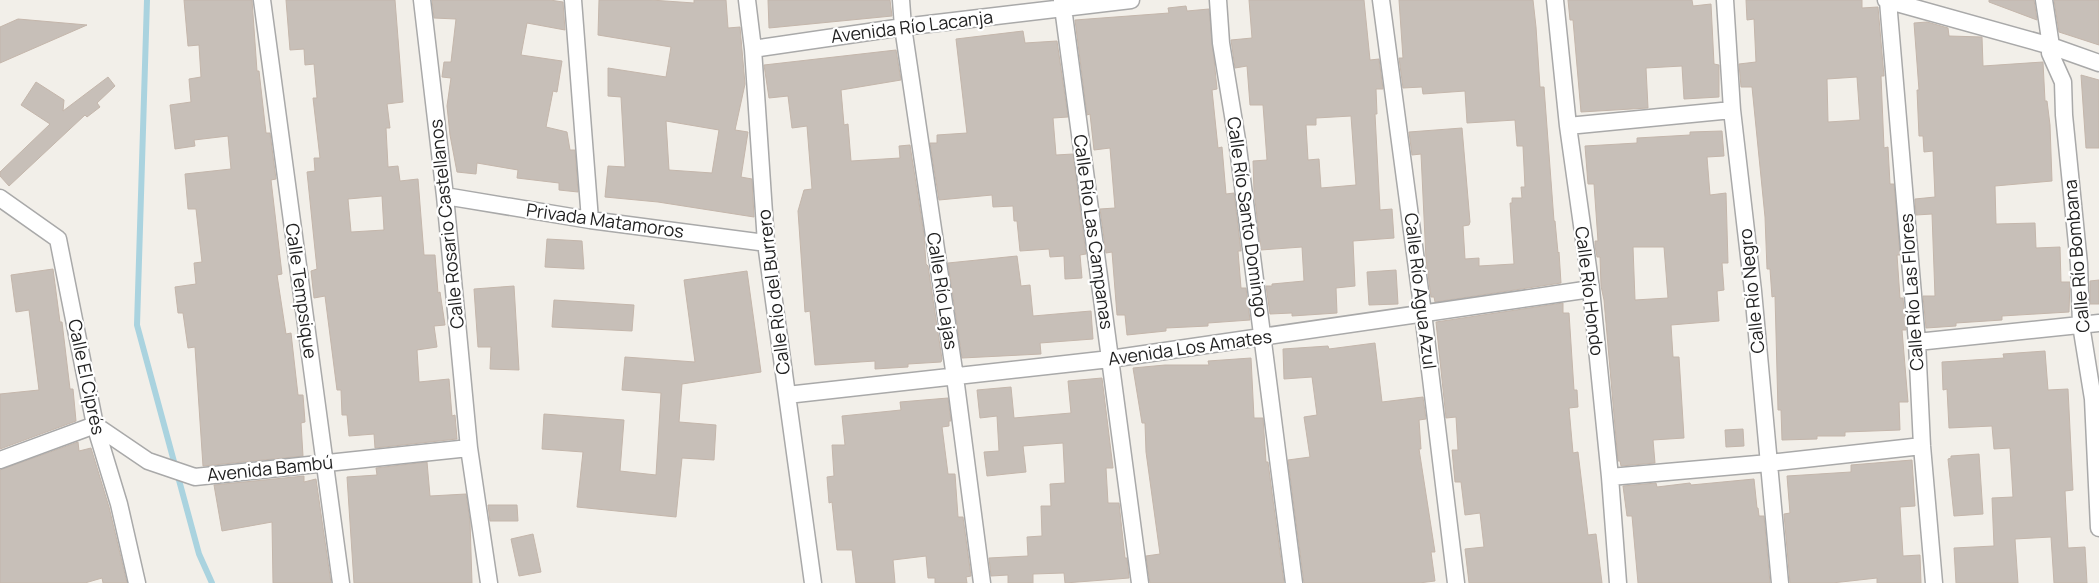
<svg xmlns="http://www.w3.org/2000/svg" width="2099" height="583" font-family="Manrope,sans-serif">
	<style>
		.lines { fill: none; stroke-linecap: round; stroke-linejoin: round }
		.stream { stroke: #aad3df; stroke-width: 6 }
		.building { fill: #c7bfb8; stroke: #c4b6ab; fill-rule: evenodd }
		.minor-casing { stroke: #a9a9a9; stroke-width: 19 }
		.minor { stroke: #fff; stroke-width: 16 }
		.labels { text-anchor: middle; stroke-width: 4.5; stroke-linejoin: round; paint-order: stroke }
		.street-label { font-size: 18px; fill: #222; stroke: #fff }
	</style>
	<rect width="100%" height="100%" fill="#f2efe9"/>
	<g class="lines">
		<!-- stream -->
		<path class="stream" d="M147 0 137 325 199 554 212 583"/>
	</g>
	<!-- building -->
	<path class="building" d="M184 0H252L257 71H259L266 133H270L276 179 271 180 282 274 277 275 286 334 291 333 298 395H303L305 422 301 423 303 456 203 466 195 347 188 348 183 313H178L175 287 196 284 194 263 202 262 196 209H188L185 174 231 169 228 136 194 140 195 146 175 149 170 105 191 102 189 79 201 77 199 45 188 46Z
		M286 0H395L403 102 387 104 390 128H386L388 167 398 166 400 181 418 179 424 255H435L438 293 440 292 445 325 434 326 437 347 417 350 419 382 449 379 452 416 455 415 457 439 375 448 374 434 349 436 347 415H342L341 390H337L325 296 314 298 311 271 317 269 307 172 315 171 314 158H320L313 98H317L314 64 305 65 304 49 290 50ZM382 196 384 230 351 232 348 199Z
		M432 0H550L563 2 565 30 527 23 521 55 562 61 557 92 553 91 546 127 567 132 570 150H575L578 192 559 190V183L517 178 518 170 477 163 476 174 457 172 450 135 447 106 451 78 442 77 444 62H451L456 19 434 18Z
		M599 0H651L694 3V0H726L728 28 740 27 745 84 735 130 748 132 741 177 752 179 754 217 658 202 605 197 608 166 625 167 621 97 608 96V68L666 77 671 47 598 35ZM666 121 719 130 712 173 669 170Z
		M768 0H890L892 16 769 28Z
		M1249 0H1364L1370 60 1379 59 1383 89H1376L1377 114H1375L1380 210 1392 209 1394 238 1353 241 1355 286 1336 288 1337 313 1292 316V313L1270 314 1266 286H1272V284L1304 281 1302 247 1261 250 1254 192 1253 161 1267 160 1263 105H1250L1247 66 1235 68 1231 40 1252 38ZM1351 116 1356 185 1321 188 1319 159 1308 160 1306 125H1316V118Z
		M1399 0H1533L1536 27 1540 87H1544L1554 221H1555L1558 253 1559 252 1561 283 1435 302 1434 297H1431L1426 259 1421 154 1412 155 1409 132 1462 128 1470 222 1469 225 1463 226 1465 259 1479 258V266L1514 264 1510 203H1512V198H1522L1521 187H1525L1523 146H1517L1515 120 1467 123 1465 91 1423 94 1422 87 1403 88 1399 58H1403Z
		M1568 0H1692L1693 6 1711 4 1714 64 1719 65V97L1684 99 1682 66 1646 68 1648 108 1581 112 1573 20H1570Z
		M1746 0H1862V8L1878 7 1884 76H1881L1884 148 1888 147 1890 184H1894L1900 255H1897L1900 298H1903L1906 330H1902L1908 402H1899L1900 430 1845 432V436H1817V439L1782 440 1781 410H1778L1775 296 1772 297 1770 269H1767L1765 217 1752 87H1741L1739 64 1756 62 1754 19 1747 20ZM1857 77 1860 120 1828 122 1827 79Z
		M1989 0H2034L2037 20 1989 2Z
		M2054 0H2099V45L2059 32Z
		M1186 6 1187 11 1209 9 1217 89 1212 90 1218 148 1222 147 1226 194 1234 193 1241 251H1238L1241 288H1246L1250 320 1208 323V326L1166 328V331L1127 335 1125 315H1117L1112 252 1106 253 1100 209 1115 208 1110 148 1094 150 1090 114 1087 115 1075 20 1169 13 1168 8Z
		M18 19 87 25 0 63V27Z
		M1927 22 1948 28 1949 36 1982 37 1983 66 2043 62 2045 101H2047L2050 125 2052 181 1995 186 1996 224 2035 223 2036 248 2060 247 2061 282H2070L2069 312 2002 316V320L1956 323V326L1926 328 1923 296H1935L1932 214 1916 215 1915 199 1935 197 1933 151 1924 152 1923 136H1919L1917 90H1919L1914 23Z
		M1023 31 1025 43 1057 41 1068 117 1053 118 1056 155 1073 154 1086 254 1080 255 1082 278 1065 279 1064 256 1050 257 1049 249 1020 251 1017 221H1014L1013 206 993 207 992 195 939 200 930 143H937V135L967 133 956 39Z
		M896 50 901 80 841 90 844 125 848 124 851 161 900 158 899 146 910 145 924 235 926 264 928 266 942 359 941 362 908 364V367L875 369V361L815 365 810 311 805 312 798 211 804 190 812 189 807 126 792 128 788 96 769 98 764 65Z
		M2081 75 2099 80V148H2086Z
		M108 77 115 86 97 103 100 107 87 117 85 115 9 186 0 176V172L50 124 21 105 36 82 64 100 63 111Z
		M1722 131 1724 156 1707 157 1710 195 1726 193 1728 263H1722L1724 290 1717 291 1719 321 1671 325 1673 357H1679L1684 438 1653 440 1655 463 1621 466 1620 461H1618L1604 300 1601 286 1600 257H1597L1595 246V241H1598L1594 184H1588L1585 146 1637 143V138L1690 135V132ZM1633 247H1664L1668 298 1635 300Z
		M547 239 582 241 584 269 545 267Z
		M1017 256 1021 286 1030 285 1033 316 1091 311 1093 339 1040 343 1041 354 962 358 948 263Z
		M53 269 60 322H62L70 389H73L76 421 0 449V394L39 390 29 310 16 312 11 275Z
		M1396 270 1398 304 1369 305 1367 272Z
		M747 271 761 372 682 384 679 422 716 425 714 460 682 458 676 517 577 507 583 452 542 449 544 414 624 420 620 471 656 475 661 393 622 390 625 357 695 362 684 280Z
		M2099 280V304H2090V281Z
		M514 286 519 370 490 369 491 347H478L474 289Z
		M554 300 634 305 632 331 552 327Z
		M1563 303V313H1569L1574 390H1577L1578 407 1569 408 1573 453 1578 452 1588 535 1596 534 1602 583H1469L1465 549 1484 547 1480 513 1465 515 1461 482H1455L1452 450H1458L1456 417 1446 418 1436 322Z
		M1375 343 1382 402 1423 397 1426 419 1419 420 1421 449H1419L1435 552H1431L1435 581 1419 583H1304L1288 460 1310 457 1304 417 1317 415 1312 377 1284 379 1283 349 1328 346 1329 349Z
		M2045 351 2048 390 2068 389 2073 490 2065 491 2068 548 2085 547 2087 583H2054L2051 537 2015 539 2018 583H1956L1954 548 1994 546 1992 498 2013 497 2010 448 1994 449 1992 426 1949 428 1947 389 1943 390 1942 362 2004 358 2003 354Z
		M1251 358 1254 418H1263L1266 462H1268L1284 583H1150L1146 556 1160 554 1146 452 1145 423H1142L1133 368 1165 365H1209L1208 361Z
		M1102 378 1113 468H1106L1108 503H1119L1125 558H1127L1129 578 1065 583 1064 573 1033 574V583H1008V575L991 576 989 558 1028 556 1027 537 1042 536 1041 506H1051L1050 484 1065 483 1063 443 1023 446 1026 472 987 476 984 452 999 451 997 416 980 418 977 390 1011 387 1014 418 1071 413 1068 381Z
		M948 398 951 421H949V426L942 427 948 474H955L958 517H963L971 576 966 577 967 583H935V578H928L926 556 893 560 895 583H856L852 550H837L832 502 829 503 827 477 834 476 832 445H845L842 416 901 410 900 402Z
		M1743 429 1744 446 1726 447 1725 430Z
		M78 442 79 451 91 448 109 507 127 583H103L102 578 85 583H0V470Z
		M1979 454 1983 514 1954 516 1948 459 1951 458V456Z
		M1912 460 1915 506 1900 507 1903 556 1920 555 1921 583H1877V578L1832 583H1790L1784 514 1790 513 1787 476 1851 472V465Z
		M427 462 430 496 466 494 470 521 472 583H354L347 477 377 475 376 468Z
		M304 476V482L316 479 331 583H273L272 522 222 531 214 485Z
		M1754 479 1757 508H1758L1759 516H1764L1770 583H1638L1632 516H1627L1623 486 1656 483 1657 487 1690 483 1691 485Z
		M488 505H517L518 521H490Z
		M533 534 541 572 519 576 511 539Z"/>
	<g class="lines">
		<defs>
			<path id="minor" d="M262 0 341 583
				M422 0 445 196 469 448 489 583
				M573 0 590 220
				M747 0 753 49 766 243 813 583
				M901 0 903 27 955 377 982 583
				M1062 0 1140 583
				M1218 0 1221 43 1237 140 1294 583
				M1381 0 1423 313 1456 583
				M1555 0 1568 126 1591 289 1610 477 1618 583
				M1725 0 1732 110 1753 291 1780 583
				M1886 0 2051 46 2099 63
				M2044 0 2051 46 2050 53 2063 82 2064 115 2079 264 2081 325 2093 399 2099 528
				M1888 1 1917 342 1922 446 1934 583
				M753 49 903 27 1131 0
				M1568 126 1732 110
				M445 196 590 220 766 243
				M0 198 58 239 95 425 119 504 137 583
				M1917 342 2099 323
				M787 395 1110 359 1591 289
				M0 460 95 425 148 461 195 477 469 448
				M1610 477 1769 463 1922 446"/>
		</defs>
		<!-- minor casing -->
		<use href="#minor" class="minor-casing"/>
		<!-- minor -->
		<use href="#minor" class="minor"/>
	</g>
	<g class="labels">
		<!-- street labels -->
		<g class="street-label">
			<text transform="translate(912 27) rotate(-7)" y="6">Avenida Río Lacanja</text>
			<text transform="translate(1247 217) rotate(82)" y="6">Calle Río Santo Domingo</text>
			<text transform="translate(605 221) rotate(8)" y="6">Privada Matamoros</text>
			<text transform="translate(447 224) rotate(-96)" y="6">Calle Rosario Castellanos</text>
			<text transform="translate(1093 232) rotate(82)" y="6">Calle Río Las Campanas</text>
			<text transform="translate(2077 256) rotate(-95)" y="6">Calle Río Bombana</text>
			<text transform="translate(301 291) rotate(82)" y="6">Calle Tempsique</text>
			<text transform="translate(942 291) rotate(81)" y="6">Calle Río Lajas</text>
			<text transform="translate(1420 291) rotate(83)" y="6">Calle Río Agua Azul</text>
			<text transform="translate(1589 291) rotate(83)" y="6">Calle Río Hondo</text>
			<text transform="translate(1752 291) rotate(-96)" y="6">Calle Río Negro</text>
			<text transform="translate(774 292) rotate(-97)" y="6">Calle Río del Burrero</text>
			<text transform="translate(1912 292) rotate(-94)" y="6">Calle Río Las Flores</text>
			<text transform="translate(1190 348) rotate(-8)" y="6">Avenida Los Amates</text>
			<text transform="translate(86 377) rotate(78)" y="6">Calle El Ciprés</text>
			<text transform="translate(270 469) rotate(-6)" y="6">Avenida Bambú</text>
		</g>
	</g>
</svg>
